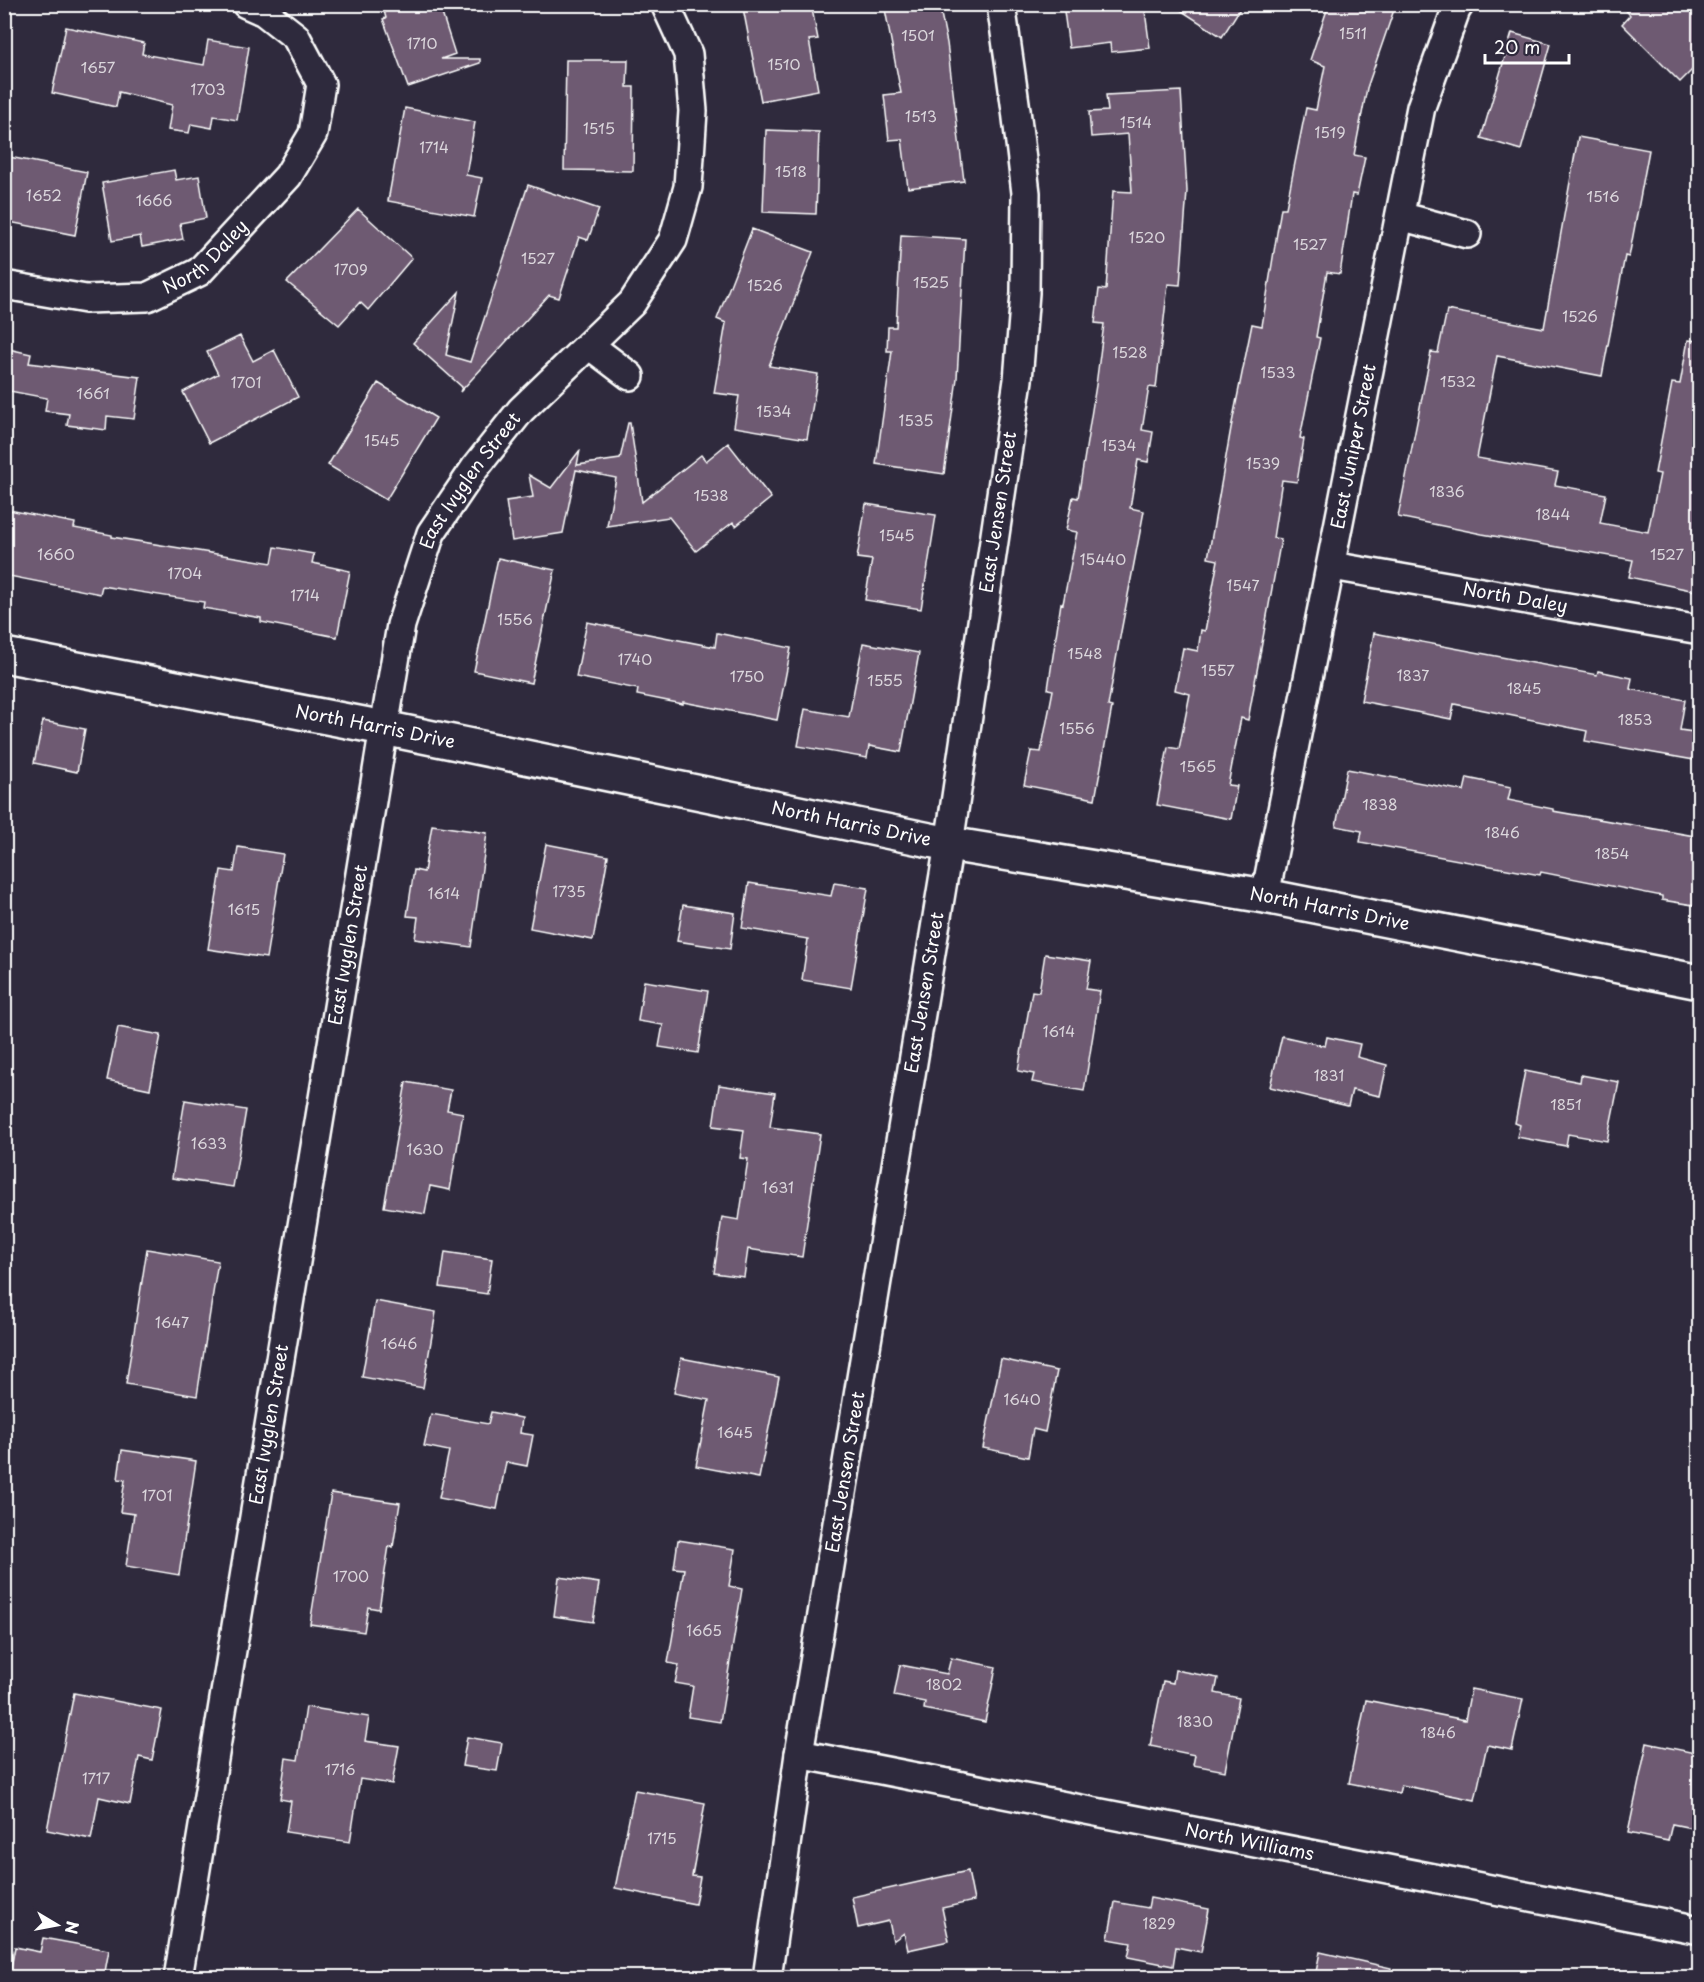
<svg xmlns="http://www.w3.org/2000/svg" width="1704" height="1982" viewBox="0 0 1704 1982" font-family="'Playpen Sans',sans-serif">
<rect width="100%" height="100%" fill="#2f2a3d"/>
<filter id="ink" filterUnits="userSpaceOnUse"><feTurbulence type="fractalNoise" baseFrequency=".0167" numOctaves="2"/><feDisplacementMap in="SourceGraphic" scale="12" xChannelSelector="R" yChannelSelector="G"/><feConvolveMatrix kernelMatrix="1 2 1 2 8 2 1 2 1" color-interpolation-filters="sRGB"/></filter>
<g filter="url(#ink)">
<path fill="#6e5a72" stroke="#fff" stroke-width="1.5" d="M382 4H439L455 54 441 59H480V63L408 87 383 19 386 18Z
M761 4H811L818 39 809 40 818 90 761 101 743 8Z
M884 4H939L947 43 964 181 908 188 902 139 889 140 884 95 901 93Z
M1063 4H1144L1150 48 1111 52 1110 43 1069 48Z
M1171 4H1243L1222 37Z
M1329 4H1396L1367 88 1354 155 1365 157 1357 195 1352 194 1340 274 1327 272 1316 337 1320 338 1300 438 1304 439 1297 482 1282 480 1273 538 1281 539 1248 720 1241 718 1228 785 1237 786 1231 819 1157 805 1168 747 1179 749 1190 694 1175 690 1183 648 1198 651 1201 630 1205 631 1218 560 1208 558 1231 428 1252 324 1262 326 1281 208H1286L1306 108 1316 110 1325 66 1310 60Z
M1620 4H1700V62L1680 82 1622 24 1630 15Z
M66 27 144 43 142 54 204 65 208 40 249 47 237 120 214 116 212 128 191 124 189 133 168 130 172 105 119 92 116 107 52 93Z
M1512 33 1551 44 1521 150 1481 138Z
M566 60H628L627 87H634L633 171 564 170Z
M1181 91 1187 191 1180 285 1168 284 1156 388 1149 387 1142 430 1153 432 1148 462 1138 460 1130 508 1144 511 1120 637 1108 706 1112 707 1095 799 1024 785 1031 751 1041 752 1053 690 1048 689 1061 603 1063 604 1077 532 1066 530 1073 497 1078 498 1096 385 1104 324 1095 323 1099 289 1106 290 1113 191 1132 192 1128 134 1091 137 1089 112 1108 111 1106 95Z
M405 108 475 122 466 175 482 178 474 217 388 201Z
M766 130 819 132 816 214 763 212Z
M1578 137 1649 150 1629 257 1625 256 1602 376 1497 356 1477 458 1558 472 1555 485 1606 494 1600 523 1648 532 1660 474 1655 473 1672 383 1680 384 1688 340 1700 341V592L1629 577 1633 560 1482 534 1398 517 1431 352 1438 353 1447 310 1544 328Z
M4 156 87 172 75 235 4 221Z
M174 170 176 180 199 176 206 218 180 223 183 239 142 247 140 236 112 241 102 183Z
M528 185 599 209 588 240 579 237 559 298 549 295 460 392 462 387 413 343 459 292 446 355 470 362Z
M358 209 412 258 368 310 360 302 339 325 287 282Z
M752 229 813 252 769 366 818 374 807 439 734 427 739 396 714 393 726 323 717 319Z
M901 235 965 239 957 378 944 474 876 464 892 351H887L888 327H896Z
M240 336 253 361 274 350 298 397 209 443 183 392 218 374 207 352Z
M4 348 31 354 29 363 140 377 134 419 107 416 106 430 67 425 69 414 45 411 47 398 4 390Z
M378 383 436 418 386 500 328 465Z
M628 423H630L642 502 701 455 706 461 728 443 771 498 736 526 733 522 696 551 669 517 607 526 616 478 576 470 563 533 512 541 506 501 533 497 529 475 551 488 580 450 577 465 620 459Z
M866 504 936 515 921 609 865 600 872 560 857 558Z
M9 510 75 523 74 528 112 535V537L272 563 275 547 314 554 312 563 350 571 337 637 261 622V618L203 608 204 602 102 586 100 594 4 575V531Z
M498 558 555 570 531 683 474 671Z
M587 622 715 647 717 633 791 648 777 720 683 702V704L637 695 638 689 576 677Z
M1374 633 1597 675 1598 671 1632 678 1630 689 1685 700 1680 730 1700 733V761L1585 741 1587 731 1454 704 1451 719 1361 701Z
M863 643 919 653 901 752 869 746 867 758 798 746 805 709 849 717Z
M43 721 85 729 77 772 34 763Z
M1347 769 1464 791 1467 778 1511 787 1508 800 1553 809V811L1700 837V906L1662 900V896L1541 872 1540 875 1360 842 1362 831 1336 826Z
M432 825 487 833 471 947 415 939 418 917 407 916 414 870 424 872Z
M546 844 608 856 593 940 530 928Z
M238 847 283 854 266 958 208 949 221 870 234 872Z
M749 883 831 896 834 883 868 888 851 988 802 980 808 939 742 928Z
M683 905 735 913 730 949 677 941Z
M1045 954 1091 961 1086 989 1100 991 1084 1091 1032 1082 1034 1074 1018 1071 1032 991 1039 992Z
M644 981 708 991 698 1053 659 1047 663 1025 638 1021Z
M118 1027 161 1035 150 1089 107 1080Z
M1282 1036 1325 1046 1327 1037 1360 1044 1357 1057 1387 1065 1380 1096 1352 1090 1348 1106 1270 1087Z
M1525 1071 1580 1082 1581 1075 1619 1082 1607 1141 1568 1134 1566 1146 1517 1137 1520 1125 1515 1123Z
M406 1082 451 1090 447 1110 463 1113 450 1190 430 1186 425 1214 384 1207Z
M719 1085 775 1093 770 1127 820 1134 802 1257 748 1249 744 1277 714 1273 722 1217 739 1220 748 1159 740 1158 744 1130 713 1126Z
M185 1100 246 1110 233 1187 172 1178Z
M147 1249 218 1261 197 1396 126 1384Z
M445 1252 492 1259 487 1294 440 1287Z
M375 1301 436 1312 423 1388 362 1377Z
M681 1358 779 1377 759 1478 696 1466 709 1400 674 1393Z
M1001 1359 1057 1371 1045 1432 1033 1429 1028 1457 983 1448Z
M491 1412 522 1418 520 1433 533 1435 527 1466 506 1462 497 1509 439 1498 449 1451 424 1446 431 1414 488 1424Z
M122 1450 196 1461 179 1575 126 1566 134 1514 120 1512 125 1480 118 1479Z
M331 1493 400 1503 393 1547 389 1546 379 1609 368 1607 364 1632 310 1624Z
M678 1540 735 1549 729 1586 742 1589 720 1722 688 1717 693 1686 675 1683 679 1665 668 1663 684 1569 674 1568Z
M559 1577 599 1583 593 1622 554 1616Z
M951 1658 996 1667 985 1722 924 1709 925 1702 894 1696 900 1665 947 1674Z
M1175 1670 1218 1678 1215 1693 1239 1698 1225 1771 1193 1765 1195 1755 1150 1746 1163 1681 1173 1683Z
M1471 1689 1523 1699 1512 1750 1487 1745 1475 1800 1401 1785 1399 1793 1349 1783 1366 1700 1465 1720Z
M74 1693 162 1710 152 1760 139 1757 130 1804 99 1797 91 1839 47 1830Z
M306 1707 369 1717 365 1741 399 1746 392 1784 360 1779 350 1842 286 1832 291 1801 280 1799 286 1758 298 1760Z
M467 1737 502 1743 497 1771 462 1766Z
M1647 1743 1700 1754V1793L1692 1828 1672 1824 1668 1841 1628 1833Z
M635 1790 705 1803 692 1876 700 1877 695 1904 615 1888Z
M968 1871 974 1901 942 1908 949 1941 908 1950 904 1933 893 1941 889 1921 858 1928 852 1897Z
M1150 1898 1209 1909 1201 1952 1176 1947 1173 1966 1128 1957 1131 1943 1108 1939 1115 1902 1148 1908Z
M43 1938 109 1950 104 1977H9L15 1947 40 1952Z
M1320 1952 1391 1968 1390 1977H1315Z"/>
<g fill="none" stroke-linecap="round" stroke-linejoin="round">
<defs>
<g id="street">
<path d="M1400 216 1467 234"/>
<path id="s1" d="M4 285 86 299 147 297 199 272 288 176 313 134 321 84 296 37 264 12 246 4"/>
<path d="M589 345 630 376"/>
<path id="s2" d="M1332 566 1700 630"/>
<path id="s3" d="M1265 896 1421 107 1456 10 1460 4"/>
<path id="s4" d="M799 1754 1700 1930"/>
<path id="s5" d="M178 1978 401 625 431 533 475 468 521 410 632 303 673 240 688 187 693 111 688 54 665 4"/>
<path id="s6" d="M767 1978 799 1754 949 844 1018 380 1025 293 1026 193 1016 110 1001 4"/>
</g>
<g id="secondary">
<path id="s7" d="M4 655 384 728 949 844 1265 896 1700 982"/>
</g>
</defs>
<use href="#street" stroke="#fff" stroke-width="32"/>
<use href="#secondary" stroke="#fff" stroke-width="38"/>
<use href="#street" stroke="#2f2a3d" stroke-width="27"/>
<use href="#secondary" stroke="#2f2a3d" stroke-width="33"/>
</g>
</g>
<g text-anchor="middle" stroke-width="4.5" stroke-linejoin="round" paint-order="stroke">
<g font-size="15" fill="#dbd6dc">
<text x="1353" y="39">1511</text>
<text x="918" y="41">1501</text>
<text x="422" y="49">1710</text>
<text x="784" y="70">1510</text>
<text x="98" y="73">1657</text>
<text x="208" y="95">1703</text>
<text x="921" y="122">1513</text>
<text x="1136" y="128">1514</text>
<text x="599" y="134">1515</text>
<text x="1330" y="138">1519</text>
<text x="434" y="153">1714</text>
<text x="791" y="177">1518</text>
<text x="44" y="201">1652</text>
<text x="1603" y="202">1516</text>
<text x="154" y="206">1666</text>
<text x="1147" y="243">1520</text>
<text x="1310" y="250">1527</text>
<text x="538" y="264">1527</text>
<text x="351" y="275">1709</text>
<text x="931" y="288">1525</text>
<text x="765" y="291">1526</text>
<text x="1580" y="322">1526</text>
<text x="1130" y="358">1528</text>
<text x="1278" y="378">1533</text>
<text x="1458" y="387">1532</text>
<text x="246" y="388">1701</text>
<text x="93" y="399">1661</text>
<text x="774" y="417">1534</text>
<text x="916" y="426">1535</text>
<text x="382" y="446">1545</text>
<text x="1119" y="451">1534</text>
<text x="1263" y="469">1539</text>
<text x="1447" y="497">1836</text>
<text x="711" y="501">1538</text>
<text x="1553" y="520">1844</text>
<text x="897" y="541">1545</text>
<text x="56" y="560">1660</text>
<text x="1667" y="560">1527</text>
<text x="1103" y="565">15440</text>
<text x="185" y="579">1704</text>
<text x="1243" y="591">1547</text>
<text x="305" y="601">1714</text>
<text x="515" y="625">1556</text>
<text x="1085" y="659">1548</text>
<text x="635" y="665">1740</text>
<text x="1218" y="676">1557</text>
<text x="1413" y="681">1837</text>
<text x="747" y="682">1750</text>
<text x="885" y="686">1555</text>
<text x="1524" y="694">1845</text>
<text x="1635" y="725">1853</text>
<text x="1077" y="734">1556</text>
<text x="1198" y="772">1565</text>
<text x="1380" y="810">1838</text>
<text x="1502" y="838">1846</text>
<text x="1612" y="859">1854</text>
<text x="569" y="897">1735</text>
<text x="444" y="899">1614</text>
<text x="244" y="915">1615</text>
<text x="1059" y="1037">1614</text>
<text x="1329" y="1081">1831</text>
<text x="1566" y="1110">1851</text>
<text x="209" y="1149">1633</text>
<text x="425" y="1155">1630</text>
<text x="778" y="1193">1631</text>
<text x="172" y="1328">1647</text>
<text x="399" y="1349">1646</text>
<text x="1022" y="1405">1640</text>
<text x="735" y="1438">1645</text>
<text x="157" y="1501">1701</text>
<text x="351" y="1582">1700</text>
<text x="704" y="1636">1665</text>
<text x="944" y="1690">1802</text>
<text x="1195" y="1727">1830</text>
<text x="1438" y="1738">1846</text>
<text x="340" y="1775">1716</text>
<text x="96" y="1784">1717</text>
<text x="662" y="1844">1715</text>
<text x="1159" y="1929">1829</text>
</g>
<g font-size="18" fill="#fff" stroke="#2f2a3d">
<text dy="6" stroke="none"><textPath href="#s1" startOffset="216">North Daley</textPath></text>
<text dy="6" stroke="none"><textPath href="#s3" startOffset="458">East Juniper Street</textPath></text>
<text dy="6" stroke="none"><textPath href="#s5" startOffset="1533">East Ivyglen Street</textPath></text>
<text dy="6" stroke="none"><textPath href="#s6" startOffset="1484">East Jensen Street</textPath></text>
<text dy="6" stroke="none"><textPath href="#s2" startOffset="186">North Daley</textPath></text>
<text dy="6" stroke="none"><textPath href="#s7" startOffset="378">North Harris Drive</textPath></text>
<text dy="6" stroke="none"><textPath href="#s7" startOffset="864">North Harris Drive</textPath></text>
<text dy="6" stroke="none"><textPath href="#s7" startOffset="1350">North Harris Drive</textPath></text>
<text dy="6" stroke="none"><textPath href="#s5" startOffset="1047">East Ivyglen Street</textPath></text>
<text dy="6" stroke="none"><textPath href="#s6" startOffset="998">East Jensen Street</textPath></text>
<text dy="6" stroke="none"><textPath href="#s5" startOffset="561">East Ivyglen Street</textPath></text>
<text dy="6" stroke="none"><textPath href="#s6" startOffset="512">East Jensen Street</textPath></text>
<text dy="6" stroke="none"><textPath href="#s4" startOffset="459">North Williams</textPath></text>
</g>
</g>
<rect width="1704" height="1982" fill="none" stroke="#2f2a3d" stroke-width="24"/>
<rect x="12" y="12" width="1680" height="1958" fill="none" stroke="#fff" stroke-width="2" filter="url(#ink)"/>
<g transform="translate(57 1925) rotate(100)" stroke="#2f2a3d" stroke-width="4.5" paint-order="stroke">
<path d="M0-4.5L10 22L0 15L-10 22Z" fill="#ffffff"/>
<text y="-9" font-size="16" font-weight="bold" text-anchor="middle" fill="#ffffff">N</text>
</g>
<path d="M1485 54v9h84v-9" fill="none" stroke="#ffffff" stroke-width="3"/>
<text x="1494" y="54" font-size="18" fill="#ffffff" stroke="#2f2a3d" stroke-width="4.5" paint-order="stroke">20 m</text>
</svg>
